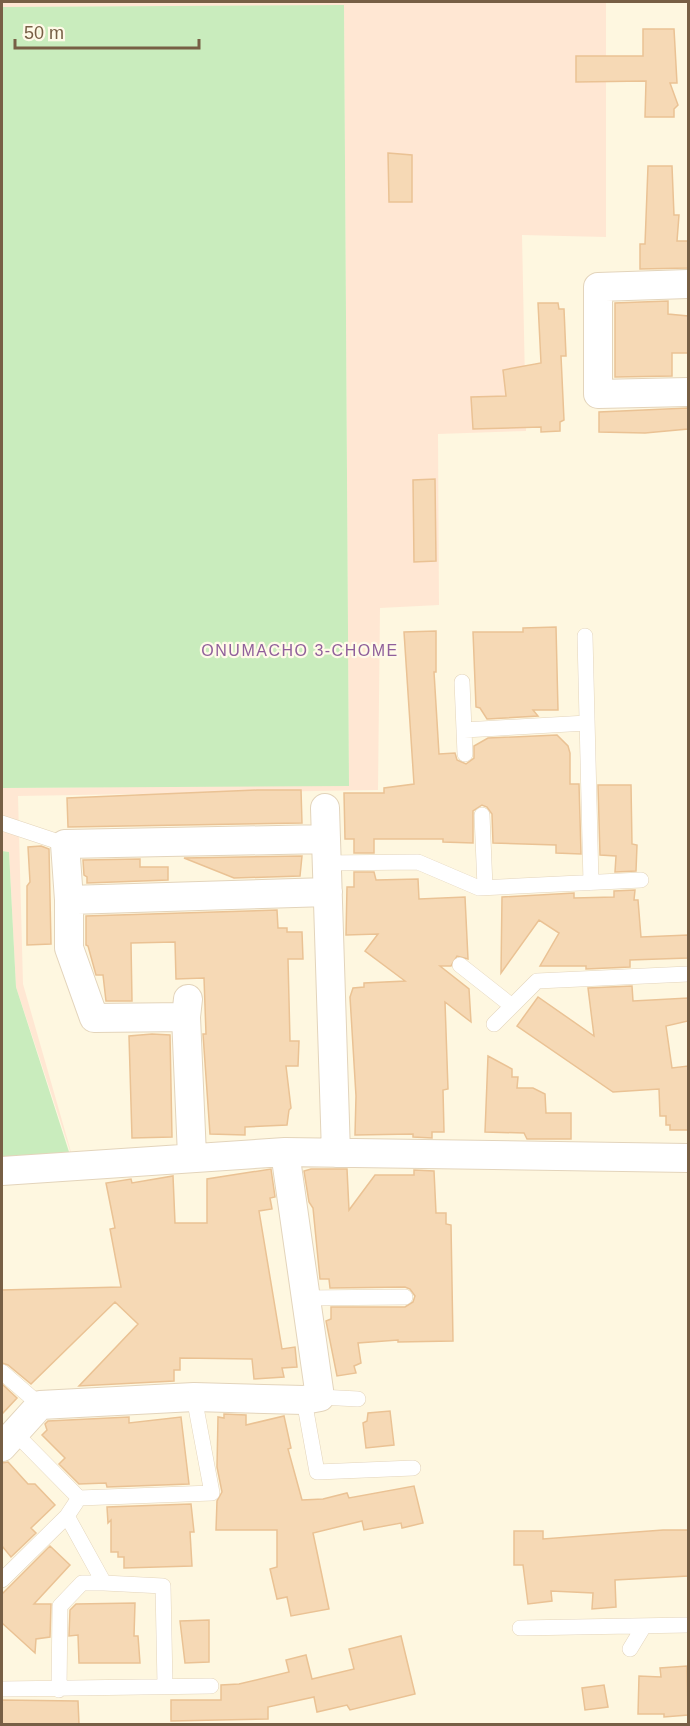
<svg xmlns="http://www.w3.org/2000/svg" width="690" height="1726" viewBox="0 0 690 1726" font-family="Helvetica,sans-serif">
<rect width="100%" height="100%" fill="#fef7e0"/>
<path fill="#ffe7d3" d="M2 2H606V237L522 235 526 431 438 434 439 605 380 608 378 790 18 796 23 984 75 1166 16 987 9 852 2 851V788L349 785 344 6 2 7Z"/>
<path fill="#c9ecbd" d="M344 5 349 786 2 788V7Z
M2 851 9 852 16 987 70 1155 2 1159Z"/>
<path fill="#f6d9b5" stroke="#eac294" stroke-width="1.5" d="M643 29H674L677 83H670L678 105 674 109V117H645L646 81 576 82V56H643Z
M388 153 412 155V202H389Z
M648 166H672L674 215H679L677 241H688V268L640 269V244H645Z
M668 301V314L688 316V353H672V376L615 377V303Z
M538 303H558L559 309H564L566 356H561L564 420 560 422V431L541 432V427L473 429 471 397 506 396 503 370 541 363Z
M688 408V429L645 433 599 432V412Z
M435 479 436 561 414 562 413 480Z
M556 627 558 710H533L538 716 487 719 480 708 476 707 473 632H523V628Z
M436 631V672H434L439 754 455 753 457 760 466 764 474 758V746L488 738 557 735 568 746 570 753V784H579L581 854 556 853V845L493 843 492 814 487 807 482 805 473 811V843L443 842V839H374V853H354V839H345L344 793H384V788L414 784 404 632Z
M598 785H631L632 844 637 845 636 871 615 872 616 856 600 855Z
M257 790H301L302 823 68 827 67 798Z
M41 846 49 849 51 944 27 945V886L30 882 28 847Z
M302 856 300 876 234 878 184 858Z
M140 859V867H168V880L87 883V877L84 875 83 860Z
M354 872H374L376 880 418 879 419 899 465 897 468 959 457 956 451 966H440L469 989 471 1022 445 1002 448 1089 443 1090 444 1132H432V1138L413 1137V1134L355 1135 356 1096 350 997 353 988 364 987V983L405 981 365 951 378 934 346 935 347 887H354Z
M635 890 634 900H638L641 937 688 935V958L630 960V967L586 969V966H540L559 933 539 920 501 973 502 897 574 893V898L614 897V891Z
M277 910 278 928H287V932H302L303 959H288L290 1041H299L298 1066H286L291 1108 289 1110 287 1125 245 1127V1135L210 1134 203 1034H206L204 978 176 979 175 942 131 943 132 1001H106L103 975H96L88 946 86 945V916Z
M632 986 633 1001 688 998V1021L666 1026 672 1068 688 1066V1130H670V1125H666V1116H660L659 1089 613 1092 517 1026 538 997 594 1036 588 988Z
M152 1034 170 1035 172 1137 132 1138 129 1036Z
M488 1056 512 1069V1077H518L517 1088H533L545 1094 546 1113H571V1139H527L524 1133 485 1132Z
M271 1169 275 1197 270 1198 272 1209 259 1211 282 1349 295 1347 297 1367 282 1368 284 1377 254 1379 252 1359 180 1358V1370H174V1381L79 1386 138 1324 115 1302 31 1384 8 1365 2 1363V1290L121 1287 110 1229 115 1228 106 1183 131 1179 132 1183 173 1176 175 1223H207V1179Z
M311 1169H347L349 1210 375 1175H414V1170L434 1171 436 1213H446V1224L451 1225 453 1341 398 1342V1340L358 1343 361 1363 354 1366 356 1373 337 1376 326 1321 331 1319V1307H405L413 1302 415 1296 410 1289 405 1287 330 1288 329 1279H320L313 1208 309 1202 304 1171Z
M2 1384 17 1398 2 1414Z
M390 1411 394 1445 366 1448 363 1423 367 1421 368 1413Z
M224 1414 246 1415V1425L284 1416 291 1448 288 1449 302 1500 323 1499 347 1493 349 1498 414 1486 423 1523 402 1528 401 1523 364 1530 362 1521 313 1533 329 1609 291 1616 287 1597 277 1599 270 1569 277 1567V1530H216L217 1501 222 1492 217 1467 218 1417 224 1418Z
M129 1417V1423L181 1417 189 1484 107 1487 106 1483 79 1484 59 1464 65 1458 42 1435 47 1430 45 1424 48 1421Z
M8 1462 28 1484H35L55 1505 31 1528 36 1533 11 1557 2 1546V1463Z
M191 1504 194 1532H190L192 1566 124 1568V1557H118V1552H111V1520L108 1523 107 1507Z
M663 1530H688V1576L615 1580 616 1607 592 1609 593 1593 551 1591 552 1601 528 1604 523 1565H514V1531H543V1539Z
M50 1546 70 1565 34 1604H51L50 1637 36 1639 35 1653 2 1623V1594Z
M135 1603 134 1636H138L140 1663H79L78 1635 69 1636 70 1610 76 1604Z
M209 1620V1662L185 1663 180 1621Z
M401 1636 415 1694 350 1710 347 1705 317 1712 314 1697 268 1707V1719L171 1721V1700H221V1685L239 1684 289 1672 286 1660 306 1655 312 1679 354 1669 349 1649Z
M687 1666 688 1715 664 1717V1714H638L639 1676 661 1677 660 1668Z
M604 1685 608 1707 585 1710 582 1688Z
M2 1700 78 1701 79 1724 2 1725Z"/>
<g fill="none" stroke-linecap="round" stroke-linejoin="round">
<defs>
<path id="lane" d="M585 636 591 883
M462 682 465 754
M464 730 587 723
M482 815 485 887
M2 823 65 844
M326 863 418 862 479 888 641 880
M460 965 512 1006
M494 1024 537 981 688 974
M305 1298 405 1297
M2 1372 40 1405
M320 1397 358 1399
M304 1400 317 1472 413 1468
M79 1498 212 1493 194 1397
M67 1516 104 1583 163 1586 165 1685
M2 1580 67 1516 79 1498 16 1434
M520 1628 688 1625
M630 1649 644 1626
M3 1689 211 1686
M59 1690 60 1606 82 1583H104"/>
<path id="street" d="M688 284 598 287V394L688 392
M325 808 336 1153
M69 900 328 892
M188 999 186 1017 192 1156
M186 1017 94 1018 69 948V900L65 844 326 839
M2 1171 285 1152 688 1158
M2 1447 40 1405 194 1397 304 1400 320 1397 285 1152"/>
</defs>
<use href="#lane" stroke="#e3d4bb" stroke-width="16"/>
<use href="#street" stroke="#e3d4bb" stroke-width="30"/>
<use href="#lane" stroke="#fff" stroke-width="15"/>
<use href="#street" stroke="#fff" stroke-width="28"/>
</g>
<g text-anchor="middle" stroke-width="4.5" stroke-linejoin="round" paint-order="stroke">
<g font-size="16" letter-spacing="1.5" fill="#90609b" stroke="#fffae8">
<text x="300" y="656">ONUMACHO 3-CHOME</text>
</g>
</g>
<rect width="690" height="1726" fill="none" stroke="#775f45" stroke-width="6"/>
<path d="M15 39v9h184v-9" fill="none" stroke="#775f45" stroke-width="3"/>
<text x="24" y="39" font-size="18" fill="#775f45" stroke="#fffae8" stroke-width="4.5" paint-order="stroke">50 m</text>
</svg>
